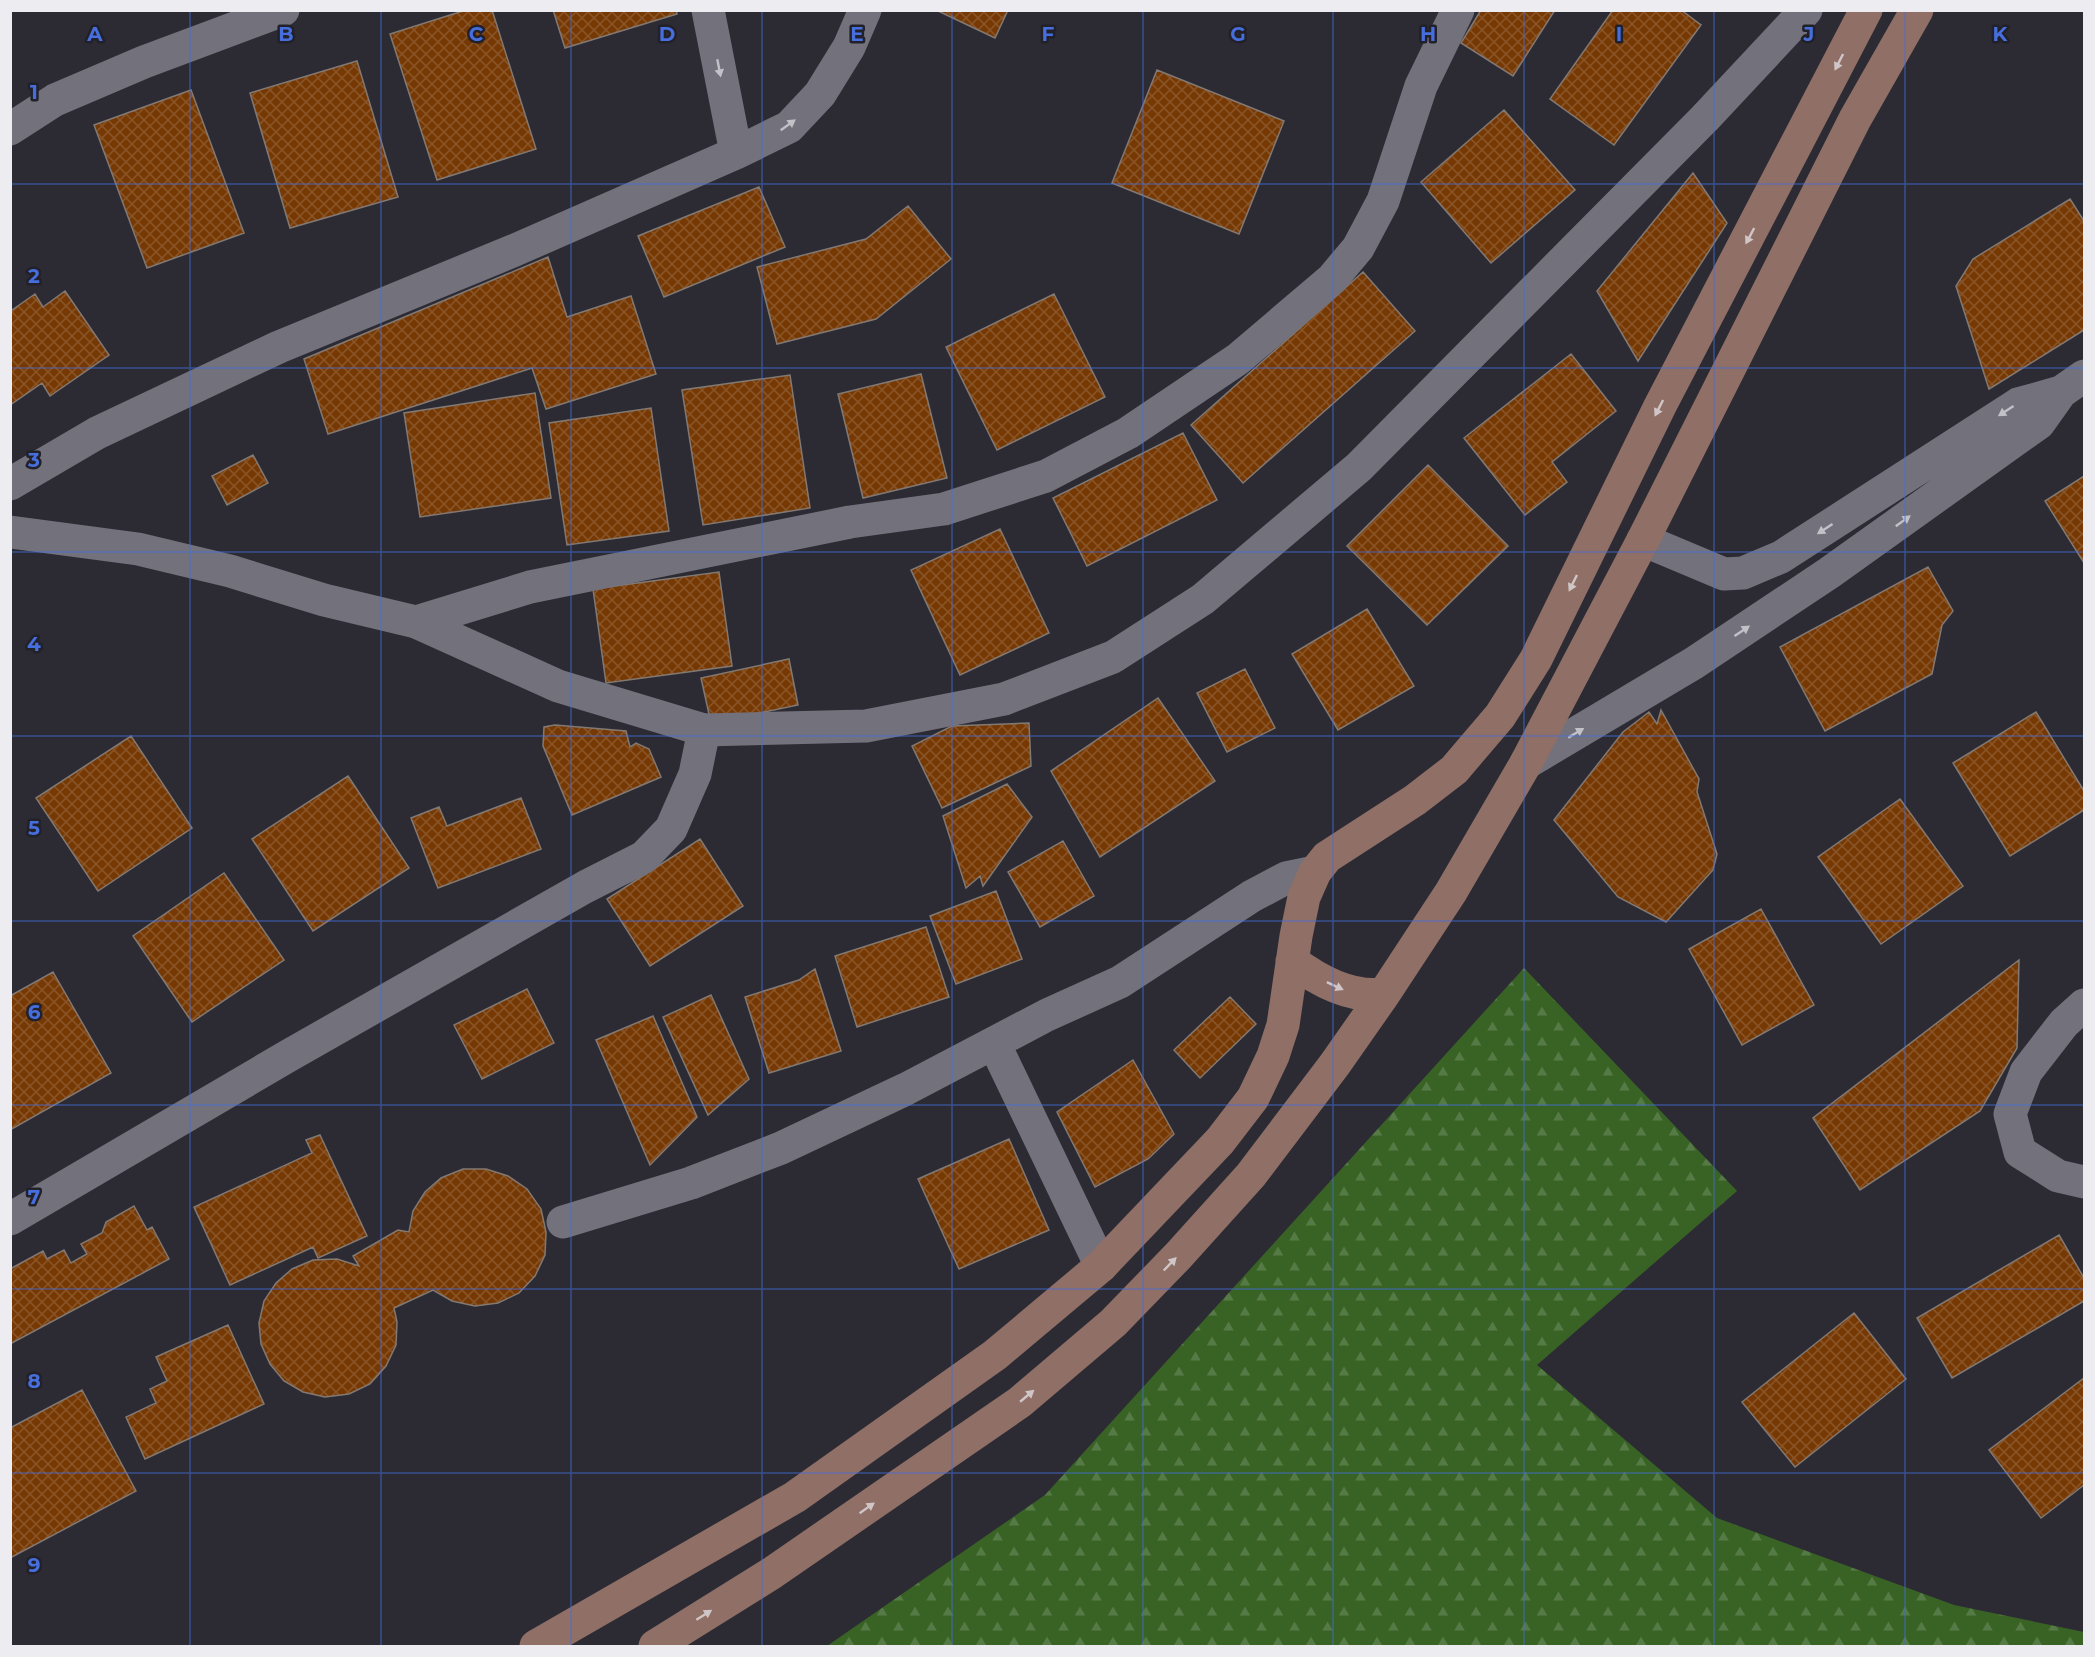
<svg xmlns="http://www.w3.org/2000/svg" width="2095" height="1657" viewBox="0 0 2095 1657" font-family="Montserrat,sans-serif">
<defs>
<pattern id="forest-firs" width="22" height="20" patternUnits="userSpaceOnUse" patternTransform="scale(1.5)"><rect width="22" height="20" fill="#396325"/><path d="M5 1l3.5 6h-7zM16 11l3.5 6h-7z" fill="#567a45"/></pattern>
<pattern id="building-cross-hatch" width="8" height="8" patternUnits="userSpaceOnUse" patternTransform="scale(1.5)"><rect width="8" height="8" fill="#773904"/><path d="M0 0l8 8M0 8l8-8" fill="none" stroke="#8a5629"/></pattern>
</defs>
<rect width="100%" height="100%" fill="#2c2b34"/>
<path fill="url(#forest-firs)" d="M1524 968 1737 1191 1537 1365 1717 1518 1954 1605 2084 1632V1646H827L1045 1495Z"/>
<path fill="url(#building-cross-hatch)" stroke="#837973" stroke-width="1.5" d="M466 10H492L536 149 437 180 390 34Z
M553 10H676L677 14 565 48Z
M936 10H1008L995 38Z
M1481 10H1555L1513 76 1461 43Z
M1613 10H1681L1701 25 1614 145 1550 99Z
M357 61 398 197 290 228 250 93Z
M1157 70 1284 121 1239 234 1112 183Z
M191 90 244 233 147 268 94 125Z
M1504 110 1575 190 1491 263 1421 182Z
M1693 173 1727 223 1638 361 1597 291Z
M759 187 785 247 664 297 638 236Z
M2070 199 2084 221V330L1989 389 1956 286 1973 259Z
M908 206 951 259 876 319 777 344 757 267 866 239Z
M548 257 567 317 631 296 656 374 546 409 532 368 328 434 304 359Z
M1363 272 1415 331 1243 483 1191 425Z
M65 291 109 355 50 396 42 383 10 405V307L12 310 35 294 43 307Z
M1054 294 1105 397 997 450 946 347Z
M1571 354 1616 411 1552 462 1567 482 1525 515 1464 438Z
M921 374 947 478 863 498 838 394Z
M790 375 810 508 703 525 682 390Z
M535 393 551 498 420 517 404 413Z
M651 408 669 531 567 545 549 423Z
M1183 433 1217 500 1087 566 1053 498Z
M253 455 268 483 227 505 212 476Z
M1428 465 1508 546 1427 625 1347 546Z
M2084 476V563L2045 501Z
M1000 529 1049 633 960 675 911 570Z
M1928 567 1953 611 1942 625 1932 674 1825 731 1780 647Z
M719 572 732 666 606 683 593 589Z
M1367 609 1414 686 1338 730 1292 654Z
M789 659 798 705 711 723 701 678Z
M1245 669 1275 728 1227 752 1197 693Z
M1158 698 1215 781 1100 857 1051 771Z
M1661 710 1699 779 1697 792 1717 854 1713 870 1666 922 1618 897 1554 820 1623 732 1649 712 1657 724Z
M2036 712 2084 791V810L2010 856 1953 763Z
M1029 723 1031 766 942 808 912 746 952 726Z
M555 725 626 731 630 747 636 743 649 749 661 777 572 815 543 746 544 727Z
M131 736 192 828 98 891 36 798Z
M348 776 409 868 313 931 252 839Z
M1007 784 1032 817 983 886 980 876 966 888 943 816Z
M521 798 541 849 438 888 411 818 439 807 447 826Z
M1900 799 1963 886 1881 944 1818 857Z
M700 839 743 906 650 966 607 899Z
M1063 841 1094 896 1040 927 1008 872Z
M224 873 284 960 192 1022 133 936Z
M996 891 1022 959 956 984 930 916Z
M1761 909 1814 1005 1742 1045 1689 949Z
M926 927 949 997 857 1027 835 956Z
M2019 960 2017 1048 1980 1111 1860 1190 1813 1118Z
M815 969 841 1051 769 1073 745 997 799 980Z
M53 972 111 1073 10 1130V996Z
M527 989 554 1043 482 1079 454 1025Z
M711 995 749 1079 708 1115 663 1017Z
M1230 997 1256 1024 1200 1078 1174 1050Z
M653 1016 697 1117 650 1165 596 1040Z
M1133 1060 1174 1134 1148 1159 1095 1187 1057 1112Z
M320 1135 367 1236 318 1258 313 1247 230 1285 194 1207 312 1153 306 1140Z
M1009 1139 1049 1230 959 1269 918 1179Z
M463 1169H486L508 1176 527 1189 541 1209 546 1232 545 1255 535 1276 519 1293 498 1303 475 1306 452 1301 433 1290 394 1308 397 1322 396 1345 386 1366 370 1384 349 1394 325 1397 303 1392 284 1381 270 1364 261 1344 259 1323 264 1301 276 1283 292 1269 313 1260 337 1259 359 1266 353 1256 398 1230 409 1232 413 1211 425 1192 441 1178Z
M134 1206 147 1230 152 1227 169 1259 10 1344V1269L43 1251 47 1259 64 1250 71 1263 87 1254 81 1244 102 1233 106 1222Z
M2059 1235 2084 1278V1301L1952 1378 1917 1318Z
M1854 1313 1906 1379 1795 1467 1742 1402Z
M228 1325 264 1404 145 1459 126 1417 156 1403 150 1389 167 1381 156 1357Z
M2084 1378V1485L2041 1518 1989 1450Z
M82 1390 136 1491 10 1558V1428Z"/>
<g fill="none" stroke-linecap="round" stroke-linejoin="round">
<path stroke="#73727c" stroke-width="33" d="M416 622 530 587 850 522 944 509 1046 476 1128 433 1238 359 1332 279 1358 248 1383 201 1421 86 1458 10
M2084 1005 2064 1023 2026 1072 2010 1114 2020 1152 2058 1176 2084 1182
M994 1043 1101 1266
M10 1219 288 1056 585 887 644 857 671 829 695 774 704 730
M563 1222 691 1183 781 1148 906 1089 1047 1015 1120 982 1252 896 1286 878 1315 872"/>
<path stroke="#73727c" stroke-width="33" d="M708 10 736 153
M10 129 55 100 144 62 283 10
M10 484 97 433 279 347 515 250 736 153 789 127 820 94 849 47 865 10
M10 532 138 549 230 571 324 600 416 622 558 686 704 730 866 726 1004 699 1113 657 1203 599 1359 467 1705 118 1806 10
M1643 540 1724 574 1743 573 1781 557 2018 404 2061 392 2084 376
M1526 763 1694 663 1829 573 2039 423 2061 392"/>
<path stroke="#8f6f66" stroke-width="33" d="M1292 961C1319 981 1350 998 1384 994
M536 1646 795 1497 995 1355 1101 1266 1220 1141 1253 1098 1273 1056 1283 1025 1296 936 1304 897 1315 872 1327 857 1415 800 1454 770 1500 716 1536 659 1660 406 1866 10
M655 1646 772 1573 1020 1402 1113 1323 1178 1256 1251 1175 1335 1064 1384 994 1451 892 1526 763 1643 540 1855 119 1917 10"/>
</g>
<defs><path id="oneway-solid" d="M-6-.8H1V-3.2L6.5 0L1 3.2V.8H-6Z" transform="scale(1.5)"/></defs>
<g fill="#d0c6c7">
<use href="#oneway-solid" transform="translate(1839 62) rotate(117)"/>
<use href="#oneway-solid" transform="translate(1750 236) rotate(118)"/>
<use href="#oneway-solid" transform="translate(1659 408) rotate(117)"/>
<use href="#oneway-solid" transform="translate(1573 583) rotate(116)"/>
<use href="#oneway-solid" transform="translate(1335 986) rotate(25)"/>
<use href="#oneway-solid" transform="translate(1170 1264) rotate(-46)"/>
<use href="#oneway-solid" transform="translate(1027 1396) rotate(-40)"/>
<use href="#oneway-solid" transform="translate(867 1508) rotate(-35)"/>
<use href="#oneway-solid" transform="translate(704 1615) rotate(-32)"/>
</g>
<g fill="#c2c1c8">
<use href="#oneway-solid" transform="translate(719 68) rotate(79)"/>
<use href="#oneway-solid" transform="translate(788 125) rotate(-36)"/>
<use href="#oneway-solid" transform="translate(2006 411) rotate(147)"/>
<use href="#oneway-solid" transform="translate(1903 521) rotate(-36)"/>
<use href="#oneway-solid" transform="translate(1825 529) rotate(147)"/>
<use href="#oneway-solid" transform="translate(1742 631) rotate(-34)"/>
<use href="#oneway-solid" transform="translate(1576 733) rotate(-31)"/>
</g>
<path fill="none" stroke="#466edd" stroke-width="1.5" stroke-opacity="0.55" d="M190 10V1646M381 10V1646M571 10V1646M762 10V1646M952 10V1646M1143 10V1646M1333 10V1646M1524 10V1646M1714 10V1646M1905 10V1646M10 184H2084M10 368H2084M10 552H2084M10 736H2084M10 921H2084M10 1105H2084M10 1289H2084M10 1473H2084"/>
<g font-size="20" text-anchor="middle" font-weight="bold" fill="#466edd" stroke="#22212a" stroke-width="5" stroke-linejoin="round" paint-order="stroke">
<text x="95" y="41">A</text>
<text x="286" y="41">B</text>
<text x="476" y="41">C</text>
<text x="667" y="41">D</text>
<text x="857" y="41">E</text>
<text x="1048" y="41">F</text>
<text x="1238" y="41">G</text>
<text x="1428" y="41">H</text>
<text x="1619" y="41">I</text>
<text x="1809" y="41">J</text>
<text x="2000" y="41">K</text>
<text x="34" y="99">1</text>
<text x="34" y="283">2</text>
<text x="34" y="467">3</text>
<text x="34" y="651">4</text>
<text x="34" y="835">5</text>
<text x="34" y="1019">6</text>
<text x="34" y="1204">7</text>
<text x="34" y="1388">8</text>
<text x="34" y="1572">9</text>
</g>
<rect width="2095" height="1657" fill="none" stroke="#ececf1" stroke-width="24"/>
</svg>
